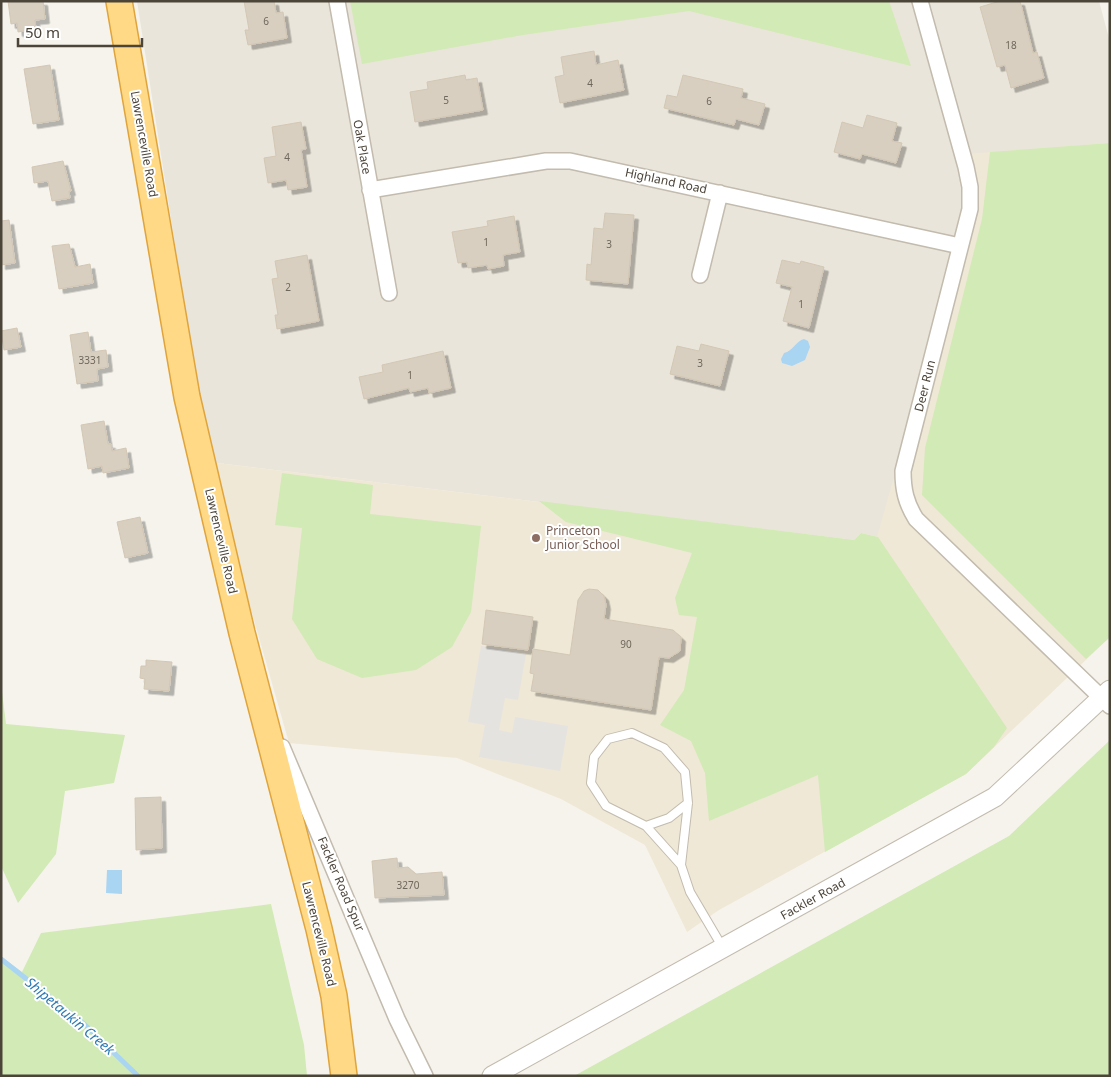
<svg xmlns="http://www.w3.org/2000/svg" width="1111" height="1077" viewBox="0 0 1111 1077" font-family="'Noto Sans',sans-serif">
<defs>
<filter id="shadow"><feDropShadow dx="4.5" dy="4.5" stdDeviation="0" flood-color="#0004"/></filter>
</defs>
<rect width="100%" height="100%" fill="#f6f3ec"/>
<path fill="#eae5da" d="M137 1H1099L1110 42V143L964 155 960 245 878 537 861 533 854 540 209 462Z"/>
<path fill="#efe8d6" d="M1110 143V637L966 774 719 910 687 932 645 845 561 799 457 758 289 743 209 462 854 540 861 533 877 537 960 245 964 154Z"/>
<path fill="#d2eab5" d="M350 1H889L911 66 689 11 523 35 362 64Z
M1110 143V637L1086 659 922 495 925 448 982 219 990 152Z
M282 473 373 485 370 514 481 526 471 612 452 647 416 670 362 678 317 659 292 619 302 528 275 525Z
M539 501 854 540 861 533 878 537 1007 728 994 747 966 774 825 852 818 775 709 821 705 773 691 741 660 725 684 690 697 617 679 615 675 598 692 553 566 522Z
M1 684 6 724 125 735 114 783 65 791 56 854 18 903 1 866Z
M1110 740V1076H574L1009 836Z
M271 904 304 1045 307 1076H1V957L22 972 41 933Z"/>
<path fill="#e5e3e0" d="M481 646 526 654 518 700 505 698 499 730 512 733 515 717 568 726 560 771 479 757 485 725 468 722Z"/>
<path fill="#a9d4f2" d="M804 339 808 341 810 347 805 360 792 366 782 363 781 359 784 353C793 351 796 341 804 339Z
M107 870H122V894L106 893Z"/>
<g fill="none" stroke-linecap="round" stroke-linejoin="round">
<path stroke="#a9d4f2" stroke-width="5" d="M1 959 84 1024 138 1076"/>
</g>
<path fill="#d8cfc1" stroke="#d3c7b4" filter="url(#shadow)" d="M8 1H43L45 19 35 20 36 29 18 32 17 23 11 24Z
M244 1H274L276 13 283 12 287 38 248 45 245 30H249Z
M1000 1H1020L1033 53 1037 52 1044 78 1011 88 1005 65 997 67 980 7Z
M594 51 596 65 618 60 624 90 560 103 555 77 564 75 561 57Z
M50 65 59 120 33 124 24 69Z
M465 75 466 80 477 78 483 110 415 122 410 92 428 89 427 82Z
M683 75 743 89 741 98 765 104 759 125 736 119 734 125 664 108 667 95 677 97Z
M867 115 897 123 892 141 902 143 896 163 862 154 860 159 834 152 842 122 863 128Z
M301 122 306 149 301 150 307 187 288 190 286 180 268 183 264 158 276 156 272 127Z
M63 161 71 191H69L70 198 52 201 48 181 34 183 32 167Z
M605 213 634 215 628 284 586 280 587 264 591 265 594 228 603 229Z
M514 216 520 252 503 255 504 266 488 269 487 265 468 268 467 262 458 263 452 232 488 226 487 221Z
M9 220 15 263 1 265V221Z
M69 244 75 267 90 264 93 283 59 289 52 246Z
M307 255 319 321 277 329 275 315H278L272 279 278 278 275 261Z
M782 260 800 264 801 261 824 267 809 328 783 321 792 287 776 283Z
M17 328 21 347 4 350 1 331Z
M88 332 91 352 106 350 108 367 97 369 98 381 77 384 70 335Z
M701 344 729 351 720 386 670 374 677 346 699 351Z
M443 351 451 388 429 393 428 388 410 392 409 388 364 399 359 377 383 372 382 365Z
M104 421 108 444H111L112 451 126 448 129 468 103 473 102 466 88 469 81 425Z
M140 517 148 553 125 558 117 522Z
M589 589 598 590 604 596 606 605 604 619 673 630 681 637 680 651 669 658 659 657 651 710 531 691 534 674 530 673 533 649 570 655 578 600 584 591Z
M486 610 533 617 528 650 482 644Z
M146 660 172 662 169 691 144 689 145 679 140 678 141 666H146Z
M161 797 162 848 136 850 135 798Z
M397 858 398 868 408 867 416 874 442 872 444 895 375 898 372 861Z"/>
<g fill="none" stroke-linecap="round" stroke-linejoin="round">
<defs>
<path id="service" d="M646 826 669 818 688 803
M681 865 688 803 685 772 664 748 632 733 608 739 594 757 591 783 606 806 646 826 681 865 690 892 723 948"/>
<path id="minor" d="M337 1 389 293
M920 1 966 167 970 187V209L903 471C903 490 906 503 916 519L1110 706
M370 190 546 161H570L960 246
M700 275 720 193
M282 747 397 1019 425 1076"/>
<path id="tertiary" d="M492 1076 995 797 1110 690"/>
<path id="trunk" d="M119 1 187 397 242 633 319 929 334 996 344 1076"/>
</defs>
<use href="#service" stroke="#c2bbae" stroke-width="10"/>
<use href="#minor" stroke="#c2bbae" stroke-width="18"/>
<use href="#tertiary" stroke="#c2bbae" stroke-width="21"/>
<use href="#trunk" stroke="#e0a43c" stroke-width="28"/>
<use href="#service" stroke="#fff" stroke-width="8"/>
<use href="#minor" stroke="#fff" stroke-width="15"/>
<use href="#tertiary" stroke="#fff" stroke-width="19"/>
<use href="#trunk" stroke="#ffd985" stroke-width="25"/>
</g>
<circle fill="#8d6e63" stroke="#fff" stroke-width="2" cx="536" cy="538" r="5"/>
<g text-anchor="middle" stroke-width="4" stroke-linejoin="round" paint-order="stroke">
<g font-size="10" fill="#6e675b">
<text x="266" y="25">6</text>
<text x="1011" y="49">18</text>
<text x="590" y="87">4</text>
<text x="446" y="104">5</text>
<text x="709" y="105">6</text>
<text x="287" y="161">4</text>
<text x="486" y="246">1</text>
<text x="609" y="248">3</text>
<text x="288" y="291">2</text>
<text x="801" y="308">1</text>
<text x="90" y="364">3331</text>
<text x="700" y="367">3</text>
<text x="410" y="379">1</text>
<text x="626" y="648">90</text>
<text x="408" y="889">3270</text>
</g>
<g font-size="12" fill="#4b4439" stroke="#fff">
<text transform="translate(144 144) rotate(80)" y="4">Lawrenceville Road</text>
<text transform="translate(362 147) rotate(80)" y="4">Oak Place</text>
<text transform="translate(666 181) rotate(12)" y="4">Highland Road</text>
<text transform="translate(925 386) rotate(-76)" y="4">Deer Run</text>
<text transform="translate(221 541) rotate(77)" y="4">Lawrenceville Road</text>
<text transform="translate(341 884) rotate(67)" y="4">Fackler Road Spur</text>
<text transform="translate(813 899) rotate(-29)" y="4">Fackler Road</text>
<text transform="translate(319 934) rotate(76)" y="4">Lawrenceville Road</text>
</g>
<g font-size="12" fill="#785e54" stroke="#fff" text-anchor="start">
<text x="546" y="535">Princeton<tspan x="546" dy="14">Junior School</tspan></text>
</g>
<g font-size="14" font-style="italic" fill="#2e7ab2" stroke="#fff">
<text transform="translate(70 1016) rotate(40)" y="5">Shipetaukin Creek</text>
</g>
</g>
<rect width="1111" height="1077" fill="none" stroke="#4b4439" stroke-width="5"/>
<path d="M18 38v8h124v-8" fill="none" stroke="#4b4439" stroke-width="2.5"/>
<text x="25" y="38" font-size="15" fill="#4b4439" stroke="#ffffff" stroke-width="4" paint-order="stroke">50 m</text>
</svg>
